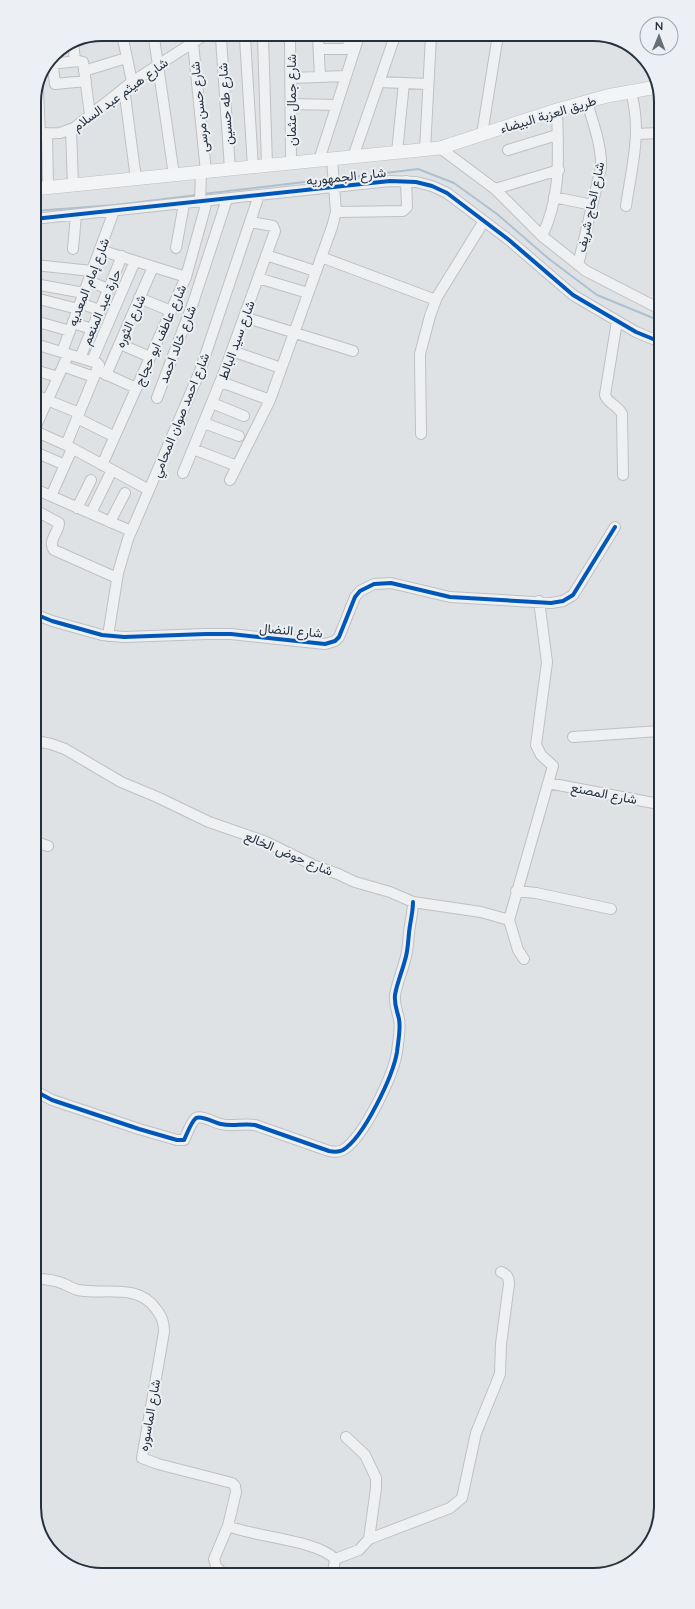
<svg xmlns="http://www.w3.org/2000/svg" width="695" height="1609" viewBox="0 0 695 1609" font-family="Lato,Vazirmatn,sans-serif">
<rect width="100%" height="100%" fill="#dfe2e5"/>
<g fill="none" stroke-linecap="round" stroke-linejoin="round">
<path stroke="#aec0cf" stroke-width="2" d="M336 179 418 169 454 183 497 214 549 259 597 295 658 320
M203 194 330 179
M34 211 115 205 197 195"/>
<defs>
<path id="minor" d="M263 37 267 166
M290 37 291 163
M318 37 320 77
M154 38 174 175
M221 38 230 169
M245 38 253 167
M123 39 132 82
M73 41 75 61
M193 43 206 172
M319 49H355
M348 49 349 37
M52 58 55 84 86 81
M49 64 79 61 83 62 90 115
M84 71 126 58
M291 78 346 76
M379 82 428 84
M124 88 136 179
M38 90 40 134
M291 104 336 105
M71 130 73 185
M47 133 48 188
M34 134 60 133 74 128 132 82 200 38
M482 134 498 35
M637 134 658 133
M440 148 495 189 542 236 586 271 658 308
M425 150 431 36
M508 150 557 135
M397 152 404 83
M353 157 395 36
M319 160 359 36
M495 189 559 170
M554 197 592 205
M200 202 201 172
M626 206C632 165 642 132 631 92
M336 212 403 211 407 207 406 181
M34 219 390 181 416 182 432 186 447 193 509 240 573 295 636 332 658 341
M542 236C562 195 558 154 557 110
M176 248 184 204
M73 249 76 215
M100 250 186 277
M266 255 315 271
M321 257 436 300
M35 265 92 271
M578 265 601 168C602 146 593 123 587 102
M258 278 308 293
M89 281 108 289
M35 284 84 293
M35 298 78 309
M139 298 171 311
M80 303 99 310
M244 317 353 351
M35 321 70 331
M617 321 605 395C608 404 618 405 622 414L623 475
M73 323 92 329
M35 344 97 363 99 365 66 445
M120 344 150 357
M232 351 281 368
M62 352 114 211
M80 358 122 256
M92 361 135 261
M63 366 94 377
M35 370 58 377
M101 372 136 388
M106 375 153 267
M221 382 270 400
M35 395 79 413
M157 398 193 303 227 199
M212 403 244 416
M77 418 111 435
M204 423 239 436
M35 428 68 355
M35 431 66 445 149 490
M421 434 420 354 430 316 437 297 484 221
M193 449 237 466
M35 452 65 465
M102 465 186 277 207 201
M183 473 223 375 275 231 273 226 251 222
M230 480 270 400 332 227 336 212 332 159
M35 489 131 531
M51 496 72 449
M77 508 91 480
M35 510 59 523C59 532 47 541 54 550L117 578
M91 513 112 470
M110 522 125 493
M35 614 52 621 102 635 124 637 206 634H231L325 644 335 641 339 637 355 597 360 591 374 584 391 583 450 597 551 603 563 601 573 595 615 527
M108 636 118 573 128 539 200 371 259 195
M573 737 659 731
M36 741 51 744 65 749 121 782 157 797 209 822 264 841 313 865 338 874 355 882 390 892 413 902 481 912 509 920
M548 783 659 804
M36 842 48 846
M516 891 536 893 611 909
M524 959 518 950 509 920 553 766 541 755 536 745 547 662 539 601
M37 1092 52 1100 139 1129 177 1140H184C187 1134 191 1122 196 1118 202 1115 215 1123 221 1124 232 1127 243 1123 255 1125L329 1151C334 1152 339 1152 343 1150 364 1137 393 1076 397 1052 398 1042 401 1029 399 1019 397 1010 394 1005 395 995 397 983 402 972 405 960 408 951 408 942 409 933 410 922 413 913 413 902
M37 1279C47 1279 55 1280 64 1284 69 1286 73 1289 78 1290 105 1295 138 1283 156 1309 162 1317 164 1322 164 1332L142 1458 158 1464 232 1483 235 1486 236 1492 228 1526 214 1559 216 1566 223 1574
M228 1526C254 1537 317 1540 335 1559L333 1573
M369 1539 450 1508 462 1498 476 1433 500 1374 501 1344 509 1284C509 1277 507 1274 501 1272
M335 1559 359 1550 369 1539 376 1488V1478L365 1455 346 1437"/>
<path id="major" d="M34 189 440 148 557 110 607 96 657 87"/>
</defs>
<use href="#minor" stroke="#bec0c3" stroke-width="12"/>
<use href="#major" stroke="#bcbfc2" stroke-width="14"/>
<use href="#minor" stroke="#eff0f1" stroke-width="10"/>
<use href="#major" stroke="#f3f4f5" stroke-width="13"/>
<defs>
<path id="cycleway" d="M34 219 390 181 416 182 432 186 447 193 509 240 573 295 636 332 658 341
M35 614 52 621 102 635 124 637 206 634H231L325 644 335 641 339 637 355 597 360 591 374 584 391 583 450 597 551 603 563 601 573 595 615 527
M37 1092 52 1100 139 1129 177 1140H184C187 1134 191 1122 196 1118 202 1115 215 1123 221 1124 232 1127 243 1123 255 1125L329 1151C334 1152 339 1152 343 1150 364 1137 393 1076 397 1052 398 1042 401 1029 399 1019 397 1010 394 1005 395 995 397 983 402 972 405 960 408 951 408 942 409 933 410 922 413 913 413 902"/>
</defs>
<use href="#cycleway" stroke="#ecf0f4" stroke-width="6"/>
<use href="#cycleway" stroke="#0057b8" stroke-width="4"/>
</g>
<g text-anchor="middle" stroke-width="4" stroke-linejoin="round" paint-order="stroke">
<g font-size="13" fill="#27303d" stroke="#ecf0f4">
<text transform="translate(120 94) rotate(-36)" y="5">شارع هيثم عبد السلام</text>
<text transform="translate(291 100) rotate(-90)" y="5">شارع جمال عثمان</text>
<text transform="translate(225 104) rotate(-94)" y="5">شارع طه حسين</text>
<text transform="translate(199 107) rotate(-96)" y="5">شارع حسن مرسى</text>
<text transform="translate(548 114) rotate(-17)" y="5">طريق العزبة البيضاء</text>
<text transform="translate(346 176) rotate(-6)" y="5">شارع الجمهوريه</text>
<text transform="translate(590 207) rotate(-78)" y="5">شارع الحاج شريف</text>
<text transform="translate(88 282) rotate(-69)" y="5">شارع إمام المعديه</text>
<text transform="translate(101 307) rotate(-67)" y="5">حارة عبد المنعم</text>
<text transform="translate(130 321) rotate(-66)" y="5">شارع الثوره</text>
<text transform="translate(160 335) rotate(-66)" y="5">شارع عاطف ابو حجاج</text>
<text transform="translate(236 340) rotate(-70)" y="5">شارع سيد البالط</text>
<text transform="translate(177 344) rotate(-69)" y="5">شارع خالد احمد</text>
<text transform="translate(180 415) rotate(-68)" y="5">شارع احمد صوان المحامي</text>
<text transform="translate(291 630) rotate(5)" y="5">شارع النضال</text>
<text transform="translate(604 793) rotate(11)" y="5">شارع المصنع</text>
<text transform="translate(289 853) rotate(23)" y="5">شارع حوض الخالع</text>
<text transform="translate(149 1415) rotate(-80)" y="5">شارع الماسوره</text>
</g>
</g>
<path d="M0 0H695V1609H0ZM102 41H593A61 61 0 0 1 654 102V1507A61 61 0 0 1 593 1568H102A61 61 0 0 1 41 1507V102A61 61 0 0 1 102 41Z" fill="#ecf0f4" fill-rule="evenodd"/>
<path fill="none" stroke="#27303d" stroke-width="2" d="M102 41H593A61 61 0 0 1 654 102V1507A61 61 0 0 1 593 1568H102A61 61 0 0 1 41 1507V102A61 61 0 0 1 102 41Z"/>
<g transform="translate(659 36) rotate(1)"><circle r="19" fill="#ecf0f4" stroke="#9da3ab"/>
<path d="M0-3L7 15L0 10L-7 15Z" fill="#676e78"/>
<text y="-6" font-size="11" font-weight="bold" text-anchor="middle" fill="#27303d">N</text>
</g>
</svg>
